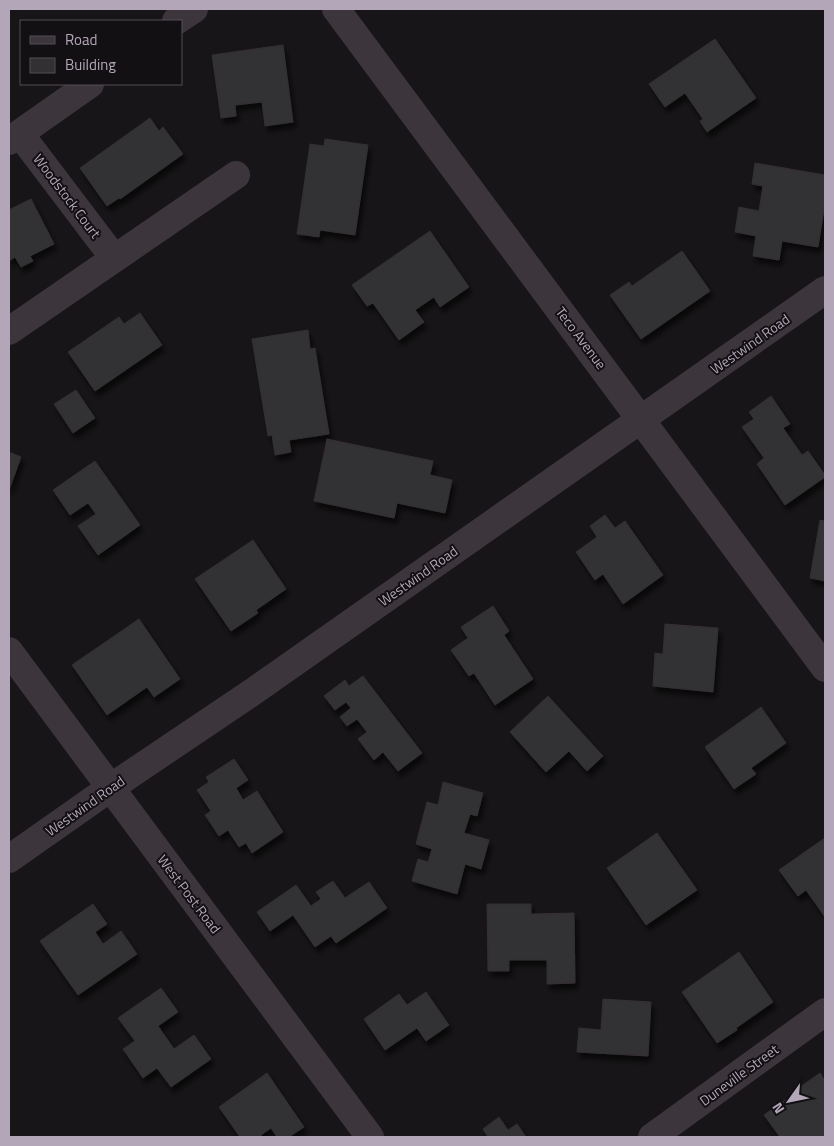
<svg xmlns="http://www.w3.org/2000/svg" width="834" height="1146" viewBox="0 0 834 1146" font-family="'Titillium Web',sans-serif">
<defs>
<filter id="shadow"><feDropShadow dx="3" dy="5.5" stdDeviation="2.5" flood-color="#0009"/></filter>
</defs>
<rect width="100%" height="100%" fill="#171517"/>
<path fill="#333034" stroke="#332f33" filter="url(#shadow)" d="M715 39 756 98 707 132 700 121 703 119 685 93 665 107 649 84Z
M283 45 293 122 265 126 262 102 235 105 236 116 221 118 212 55Z
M150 118 159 131 163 127 183 154 120 199 119 198 107 206 80 168Z
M325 139 368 145 355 235 320 230 319 237 297 234 310 144 324 146Z
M755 163 825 175V203L818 247 782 241 779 260 753 256 756 236 735 232 739 207 759 211 763 186 752 184Z
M31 199 54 244 30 256 33 261 21 267 15 257 9 261V210Z
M430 231 469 287 440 307 434 297 415 310 424 322 399 340 373 303 367 306 352 285Z
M682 251 710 291 641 339 610 295 629 282 632 286Z
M140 313 162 345 95 391 68 352 119 317 124 324Z
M308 330 310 349 315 348 329 434 289 440 291 452 275 455 272 435 268 436 252 339Z
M76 390 95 418 73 433 54 404Z
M771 396 790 424 783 428 802 455 808 451 825 475V477L785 505 757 464 764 458 742 427 754 419 749 412Z
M327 439 433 461 430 475 452 480 445 513 397 503 394 518 314 501Z
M9 452 21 457 9 490Z
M95 461 140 525 98 555 78 526 96 514 88 503 70 515 53 490Z
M605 515 615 528 625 521 663 575 623 604 603 574 595 580 576 552 597 537 590 526Z
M820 520 825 521V581L810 578Z
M253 540 286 589 256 610 258 613 231 631 195 579Z
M493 606 509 631 504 635 533 679 495 705 474 673 469 676 451 650 468 638 461 627Z
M139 619 180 679 154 697 147 687 107 715 72 665Z
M665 624 718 628 713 692 653 686 655 653 663 654Z
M363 676 422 753 398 771 383 752 374 760 358 739 367 732 357 719 347 726 340 717 351 708 346 702 335 710 324 696 345 680 349 686Z
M548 696 603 756 587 771 569 751 546 772 510 732Z
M761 707 786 743 751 768 756 774 734 789 705 747Z
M234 759 248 780 236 788 243 800 257 791 283 832 252 853 246 843 239 847 228 830 219 836 205 815 211 811 197 790 209 782 206 777Z
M443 782 483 793 477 816 470 814 464 833 489 840 481 869 465 864 457 894 412 881 418 859 428 862 432 849 416 844 427 802 438 805Z
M657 833 697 890 646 925 607 868Z
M825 838V917L806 890 798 896 779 870Z
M333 881 345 898 369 882 387 908 336 943 331 936 315 947 293 915 270 931 257 912 296 885 311 906 321 899 316 892Z
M93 904 107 924 95 932 103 944 121 931 137 954 78 995 40 941Z
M487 904H531V914L574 913 575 983 547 984V960H509V971H488Z
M739 952 773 1002 736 1028 737 1030 717 1043 682 992Z
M161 988 178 1012 158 1026 174 1049 194 1035 211 1059 171 1087 157 1068 143 1078 123 1049 135 1041 118 1018Z
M426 992 449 1025 426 1041 417 1028 385 1050 364 1019 399 994 407 1005Z
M603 999 651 1002 648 1056 577 1052 579 1028 601 1030Z
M267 1073 304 1127 289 1137H277L271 1128 261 1135 262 1137H240L219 1107Z
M820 1073 825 1081V1137H780L764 1115 801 1089 800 1087Z
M499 1117 508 1130 517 1124 526 1137H488L483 1129Z"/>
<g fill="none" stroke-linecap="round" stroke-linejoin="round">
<path stroke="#3c363c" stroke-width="28" d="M336 9 825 668
M176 21 194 9
M20 134 114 258
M9 141 90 84
M9 331 236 175
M9 651 370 1137
M9 859 110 788 254 691 825 290
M652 1137 825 1012"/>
</g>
<g text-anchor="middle" stroke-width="4" stroke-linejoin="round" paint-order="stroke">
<g font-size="14" fill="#b3a6b9" stroke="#121012">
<text transform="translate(67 196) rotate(53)" y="5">Woodstock Court</text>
<text transform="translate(581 338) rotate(53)" y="5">Teco Avenue</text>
<text transform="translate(750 344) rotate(-35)" y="5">Westwind Road</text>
<text transform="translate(418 576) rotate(-35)" y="5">Westwind Road</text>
<text transform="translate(85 806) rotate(-35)" y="5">Westwind Road</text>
<text transform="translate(189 894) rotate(53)" y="5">West Post Road</text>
<text transform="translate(739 1075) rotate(-36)" y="5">Duneville Street</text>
</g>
</g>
<rect width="834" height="1146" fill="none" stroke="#b3a6b9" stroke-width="20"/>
<rect x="20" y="20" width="162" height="65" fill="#121012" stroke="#524c55"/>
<rect x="30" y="36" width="25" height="8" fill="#3c363c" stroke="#524c55"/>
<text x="65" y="45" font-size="15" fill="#b3a6b9">Road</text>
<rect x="30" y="58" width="25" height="15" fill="#333034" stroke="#524c55"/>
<text x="65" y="70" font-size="15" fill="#b3a6b9">Building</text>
<g transform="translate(789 1101) rotate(237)" stroke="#121012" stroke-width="4" paint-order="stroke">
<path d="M0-4L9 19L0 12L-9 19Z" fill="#b3a6b9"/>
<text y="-8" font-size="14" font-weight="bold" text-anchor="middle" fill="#b3a6b9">N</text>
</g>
</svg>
